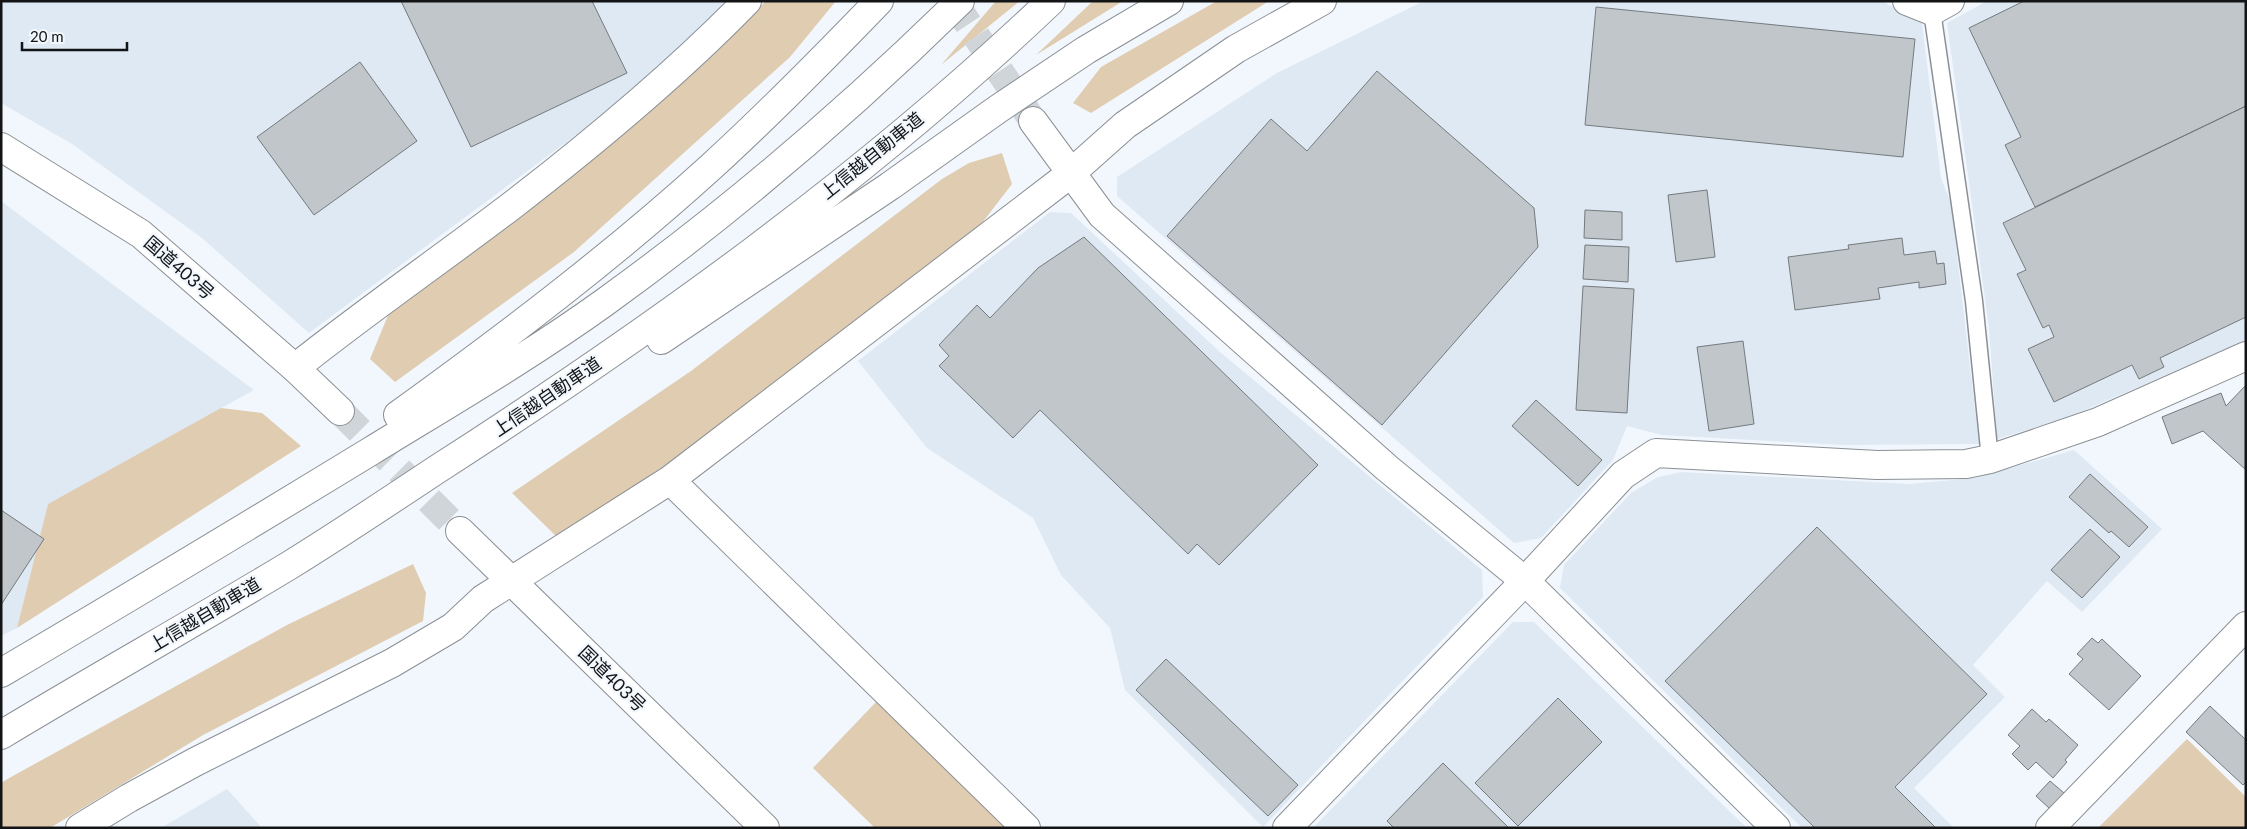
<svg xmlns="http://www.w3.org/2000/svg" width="2247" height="829" viewBox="0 0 2247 829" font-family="Lato,'Noto Sans JP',sans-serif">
<rect width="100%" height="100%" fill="#f2f7fd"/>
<path fill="#dee9f3" d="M1 1H727L638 89 309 333 202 238 72 144 1 103Z
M1424 1H1882L1922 23 1941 178 1951 203 1979 444 1842 445 1662 435 1627 426 1613 460 1541 538 1514 543 1117 196V177L1277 73Z
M1987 1H2246V340L2069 417 1997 439 1989 328 1947 23Z
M1 201 254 390 48 504 17 628 1 636Z
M1050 212 1071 213 1220 352 1482 570 1483 597 1263 827 1125 690 1110 628 1061 575 1033 518 927 448 858 361Z
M2074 450 2162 529 2082 612 2047 581 1973 665 2005 697 1914 788 1954 828H1802L1560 588 1564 565 1631 493 1658 477 1682 472 1909 484 1975 478Z
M1513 622H1534L1747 828H1313Z
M227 789 262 828H161Z"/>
<path fill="#dfccb1" d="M766 1H836L790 57 574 252 395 382 370 359 389 313 652 108Z
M996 1H1020L941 65Z
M1093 1H1123L1036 55Z
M1217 1H1269L1091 113 1073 103 1101 67Z
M1002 153 1012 184 982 223 731 420 558 538 512 493 691 371 942 179 969 163Z
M221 408 262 413 301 446 17 628 48 504Z
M413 564 426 593 423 621 203 735 50 828H1V783L11 777 287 625Z
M876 702 1006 828H875L813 768Z
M2187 739 2246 797V828H2098Z"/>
<path fill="#c1c6cb" stroke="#757a7e" d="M401 1H592L627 73 471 147Z
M2024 1H2246V106L2035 207 2005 145 2021 137 1969 28Z
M1596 7 1915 39 1903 157 1585 125Z
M360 62 417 141 314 215 257 137Z
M1377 71 1534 208 1538 247 1382 425 1167 236 1271 119 1307 151Z
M2246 106V317L2160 358 2164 367 2139 379 2132 365 2054 402 2028 349 2054 337 2049 325 2043 328 2017 274 2026 270 2003 223Z
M1707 190 1715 257 1676 262 1668 195Z
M1585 210 1622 212V240L1584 238Z
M1084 237 1318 465 1219 565 1197 544 1188 554 1040 410 1013 438 939 366 949 356 939 345 977 305 990 318 1038 268Z
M1902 238 1904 255 1935 251 1937 264 1944 263 1946 284 1919 288V282L1878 288 1880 299 1795 310 1788 257 1849 249 1848 245Z
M1585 245 1629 247 1628 282 1583 279Z
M1583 286 1634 289 1627 413 1576 410Z
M1743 341 1754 424 1709 431 1697 347Z
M2246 385V470L2203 431 2172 444 2162 417 2221 393 2226 406Z
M1536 400 1602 460 1578 486 1512 426Z
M2090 474 2148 527 2129 547 2111 531 2109 533 2069 497Z
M1 510 44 539 1 605Z
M1817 527 1987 694 1895 787 1936 828H1815L1665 681Z
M2090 529 2120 557 2082 598 2051 570Z
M2092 638 2098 643 2102 639 2141 676 2109 710 2069 674 2083 659 2077 654Z
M1166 659 1298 785 1268 816 1136 690Z
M1558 698 1602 742 1518 826 1475 783Z
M2210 706 2246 740V782L2243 785 2186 732Z
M2032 709 2046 722 2049 719 2078 745 2065 760 2067 762 2053 778 2036 762 2028 770 2012 754 2020 746 2008 735Z
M1443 763 1509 828H1394L1387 821Z
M2050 781 2064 793 2050 809 2036 796Z"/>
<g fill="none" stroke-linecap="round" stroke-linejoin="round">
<path stroke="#d0d5da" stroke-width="28" stroke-dasharray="28 14" stroke-linecap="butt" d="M953 1 1033 121"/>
<path stroke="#d0d5da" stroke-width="28" stroke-dasharray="28 14" stroke-linecap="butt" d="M340 411 460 531"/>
<defs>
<path id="service" d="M1932 11 1974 301 1990 459"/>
<path id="minor" d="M1907 1 1932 11 1950 1
M295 368C365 312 439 261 510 207 593 143 674 76 747 1
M670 480 1026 828
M1525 581 1776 828
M80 828 129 798 195 762 392 663 453 627 483 599 670 480 1070 174 1125 125 1236 49 1322 1
M1287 828 1525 581 1623 475 1656 453 1877 465 1966 464 1990 459 2098 422 2246 356
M2050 828 2246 626"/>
<path id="tertiary" d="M1033 121 1102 215 1387 468 1525 581"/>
<path id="trunk" d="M1 147 141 234 295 368 340 411
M460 531 765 828"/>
<path id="motorway" d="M661 340 890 186 998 109 1086 50 1169 1
M398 415C506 337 613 256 712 166 770 113 825 57 879 1
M1 673C125 600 248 526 371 451 449 403 530 356 605 302 731 211 849 110 960 1
M1 735C97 677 194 623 290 565 340 534 388 502 436 470 652 331 864 179 1051 1"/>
</defs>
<use href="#service" stroke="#8b9095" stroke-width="19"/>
<use href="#minor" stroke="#8b9095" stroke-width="30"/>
<use href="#tertiary" stroke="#8b9095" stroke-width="30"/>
<use href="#trunk" stroke="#8b9095" stroke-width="30"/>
<use href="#motorway" stroke="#8b9095" stroke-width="30"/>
<use href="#service" stroke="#fff" stroke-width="16"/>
<use href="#minor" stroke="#fff" stroke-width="28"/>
<use href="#tertiary" stroke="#fff" stroke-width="28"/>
<use href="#trunk" stroke="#fff" stroke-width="28"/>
<use href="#motorway" stroke="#fff" stroke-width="28"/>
</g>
<g text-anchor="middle" stroke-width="4.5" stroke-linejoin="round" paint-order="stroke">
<g font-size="18" fill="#121415" stroke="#f2f7fd">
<text transform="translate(872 156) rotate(-39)" y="6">上信越自動車道</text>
<text transform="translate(179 268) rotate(41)" y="6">国道403号</text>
<text transform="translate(547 397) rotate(-34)" y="6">上信越自動車道</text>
<text transform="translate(205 615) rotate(-31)" y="6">上信越自動車道</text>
<text transform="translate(612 679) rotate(44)" y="6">国道403号</text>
</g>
</g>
<rect width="2247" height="829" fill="none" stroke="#121415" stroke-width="5"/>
<path d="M22 42v8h105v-8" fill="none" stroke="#121415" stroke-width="2.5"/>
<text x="30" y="42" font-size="15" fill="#121415" stroke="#f2f7fd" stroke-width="4" paint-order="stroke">20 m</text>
</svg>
